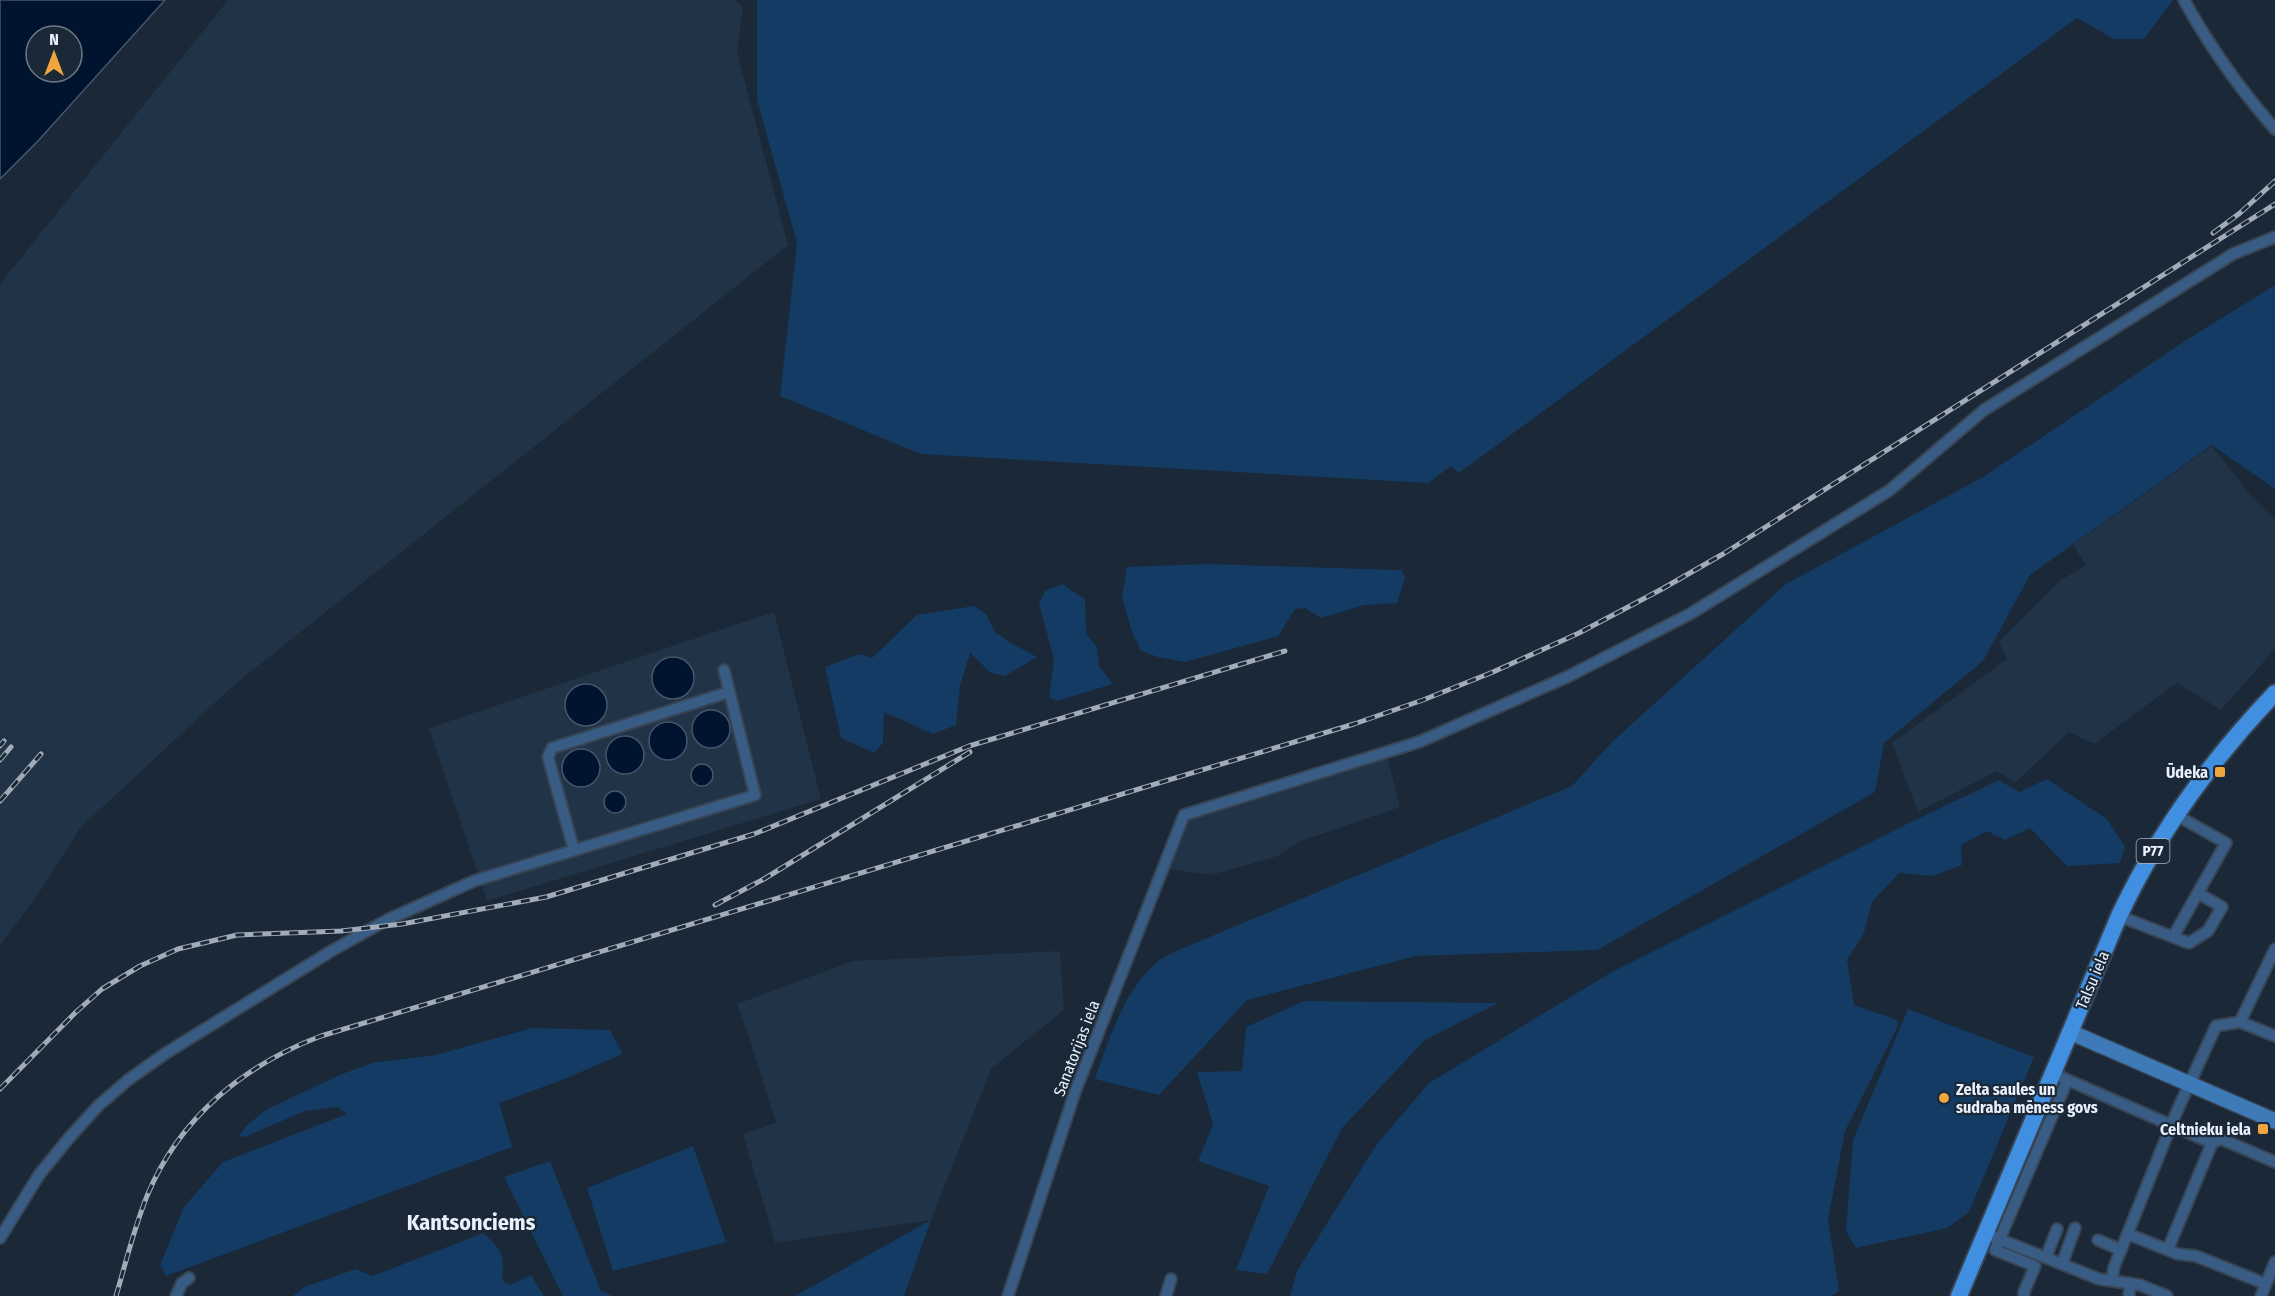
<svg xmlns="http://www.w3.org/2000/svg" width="2275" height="1296" viewBox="0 0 2275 1296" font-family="'Fira Sans Condensed',sans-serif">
<rect width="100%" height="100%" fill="#1a2837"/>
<path fill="#213347" d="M228 0H735L743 8 737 52 788 245 234 685 80 828 39 893 0 945V284Z
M2212 446 2252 497 2275 520V649L2221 710 2177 683 2094 744 2069 732 2015 783 1997 771 1918 812 1892 743 2007 659 1999 642 2061 580 2086 565 2073 545Z
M774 612 821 799 487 901 429 728Z
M1387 756 1400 807 1298 842 1278 856 1211 875 1169 869 1189 817Z
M1060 951 1064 1010 991 1069 931 1220 775 1243 743 1134 776 1123 748 1034 737 1004 853 961Z"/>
<path fill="#143b63" d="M757 0H2173L2144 39H2114L2077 18 1459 473 1451 466 1428 483 921 454 780 396 797 243 757 100Z
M2275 285V489L2212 445 2030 575 1983 661 1884 743 1875 792 1597 950 1416 956 1247 1000 1159 1095 1095 1079C1108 1041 1124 991 1156 963 1161 958 1169 955 1176 951L1572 786 1612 742 1786 584 1983 477 2188 339Z
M1207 564 1401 570 1405 578 1397 603 1364 605 1321 618 1305 608 1295 609 1278 636 1185 662 1158 657 1141 651 1132 632 1122 597 1127 567Z
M1062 584 1085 599 1086 633 1097 647 1099 666 1113 684 1057 701 1049 698 1054 659 1039 604 1045 591Z
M974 606 986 614 995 632 1011 643 1037 657 1005 676 991 673 970 653 960 686 956 725 933 734 884 712 883 743 874 753 841 738 825 667 859 654 872 658 917 615Z
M2047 779 2107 819 2125 847 2120 863 2067 866 2030 828 2005 840 1987 831 1961 845 1962 865 1933 876 1899 873 1872 902 1864 933 1847 960 1854 1005 1897 1020 1899 1024 1845 1131 1828 1220 1839 1291 1831 1296H1290L1297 1271 1377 1144 1429 1083 1610 973 1907 824 1999 780 2019 792Z
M1304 1001 1498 1003 1425 1040 1342 1128 1267 1274 1236 1270 1269 1186 1198 1161 1213 1124 1197 1072 1242 1071 1246 1027Z
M1908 1009 2034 1057 1969 1212 1947 1228 1856 1248 1846 1231 1853 1140Z
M532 1028 610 1030 623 1054 562 1080 499 1103 512 1147 166 1276 160 1265 184 1207 223 1162 347 1114 337 1107 305 1111 245 1137 239 1136 246 1126 267 1109 342 1074 372 1063 436 1055Z
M693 1146 726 1242 613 1271 587 1188Z
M550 1161 601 1291 613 1296H563L504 1177Z
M931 1220 904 1296H795Z
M483 1233C502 1250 505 1254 502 1280L510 1285 531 1275 544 1296H293L304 1287 356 1269 373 1276Z"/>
<path fill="#00132f" stroke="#46566c" stroke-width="1.5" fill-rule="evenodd" d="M0 0H165L38 141 0 179ZM36 36H72V72H36Z
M652 678a21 21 0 1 1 42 0a21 21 0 1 1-42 0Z
M565 705a21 21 0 1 1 42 0a21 21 0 1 1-42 0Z
M692 729a19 19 0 1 1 38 0a19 19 0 1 1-38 0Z
M649 741a19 19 0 1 1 38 0a19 19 0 1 1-38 0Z
M606 755a19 19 0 1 1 38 0a19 19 0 1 1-38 0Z
M562 768a19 19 0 1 1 38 0a19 19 0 1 1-38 0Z
M691 775a11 11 0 1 1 22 0a11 11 0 1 1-22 0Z
M604 802a11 11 0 1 1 22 0a11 11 0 1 1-22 0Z"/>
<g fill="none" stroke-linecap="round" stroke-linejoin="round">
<defs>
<path id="street" d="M2184 0C2211 49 2238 87 2275 129
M574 850 548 757 552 748 729 692
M2119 916 2173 937 2226 843 2176 815
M2173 937 2189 943 2208 931 2222 907 2198 893
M2240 1022 2275 949
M2061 1077 2212 1143 2221 1139 2275 1162
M2128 1234 2178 1254 2196 1256 2266 1284
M1994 1237 2099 1279 2140 1285 2167 1296
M0 1238 39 1175 69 1138 98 1106 128 1080 166 1053 333 950 387 920 474 881 755 795 724 670
M2098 1240 2121 1250
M2168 1249 2212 1143
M2046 1257 2057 1229
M2062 1264 2075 1228
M2112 1280 2114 1267 2177 1111 2216 1026 2240 1022 2275 1036
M176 1296 182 1283 189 1278
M1008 1296 1075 1092 1184 815 1419 742 1567 677 1690 614 1890 490 1984 410 2233 254 2275 237
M1166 1296 1171 1279
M2024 1296V1292L2035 1266 1995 1250 2067 1081
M2129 1296 2130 1283
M2261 1296 2275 1262"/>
<path id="secondary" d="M2070 1032 2275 1121"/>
<path id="primary" d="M1959 1296 2119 916C2158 833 2212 759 2275 693"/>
</defs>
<use href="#street" stroke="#374453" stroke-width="14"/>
<use href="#secondary" stroke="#374453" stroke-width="18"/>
<use href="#primary" stroke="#374453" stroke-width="20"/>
<use href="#street" stroke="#385c84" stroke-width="10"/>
<use href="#secondary" stroke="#3e79b8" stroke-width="15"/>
<use href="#primary" stroke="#418fe1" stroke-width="16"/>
<defs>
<path id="rail" d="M2213 233 2240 213 2275 181
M0 746 4 741
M0 760 11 747
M0 801 41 754
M715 905 764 879 970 752
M0 1089 76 1012 102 989 140 966 178 949 237 935 341 931 402 924 546 897 754 834 969 746 1285 651
M116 1296C126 1262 134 1228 147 1196 179 1118 244 1065 321 1036L1354 724 1423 700 1493 672 1579 633 1662 589 1723 554 2275 204"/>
</defs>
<use href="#rail" stroke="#a1acb8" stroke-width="5"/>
<use href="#rail" stroke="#1a2837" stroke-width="3" stroke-dasharray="9" stroke-linecap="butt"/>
</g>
<g fill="#f0a63e" stroke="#1a2837" stroke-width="2">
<rect x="2214" y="766" width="12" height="12" rx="3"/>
<circle cx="1944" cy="1098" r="6"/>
<rect x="2257" y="1123" width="12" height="12" rx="3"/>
</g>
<g text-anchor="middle" stroke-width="4.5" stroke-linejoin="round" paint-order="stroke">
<rect fill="#1a2837" stroke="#abb5c1" stroke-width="1.5" x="2136.5" y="839" width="33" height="24" rx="4.5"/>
<g font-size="15" font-weight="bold" fill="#e9f2fc">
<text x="2153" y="856">P77</text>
</g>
<g font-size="16" font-weight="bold" fill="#e9f2fc" stroke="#1a2837" text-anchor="end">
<text x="2208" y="778">Ūdeka</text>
<text x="1956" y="1095" text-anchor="start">Zelta saules un<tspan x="1956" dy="18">sudraba mēness govs</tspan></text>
<text x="2251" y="1135">Celtnieku iela</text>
</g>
<g font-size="16" fill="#e9f2fc" stroke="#1a2837">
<text transform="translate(2092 980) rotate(-67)" y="6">Talsu iela</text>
<text transform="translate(1076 1048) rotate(-69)" y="6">Sanatorijas iela</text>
</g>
<g font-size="22" font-weight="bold" fill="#e9f2fc" stroke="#1a2837">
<text x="471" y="1230">Kantsonciems</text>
</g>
</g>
<g transform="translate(54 54)"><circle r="28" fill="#1a2837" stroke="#6d7986" stroke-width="1.5"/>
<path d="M0-4.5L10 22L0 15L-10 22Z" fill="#f0a63e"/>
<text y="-9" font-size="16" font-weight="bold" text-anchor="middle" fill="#e9f2fc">N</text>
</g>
</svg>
